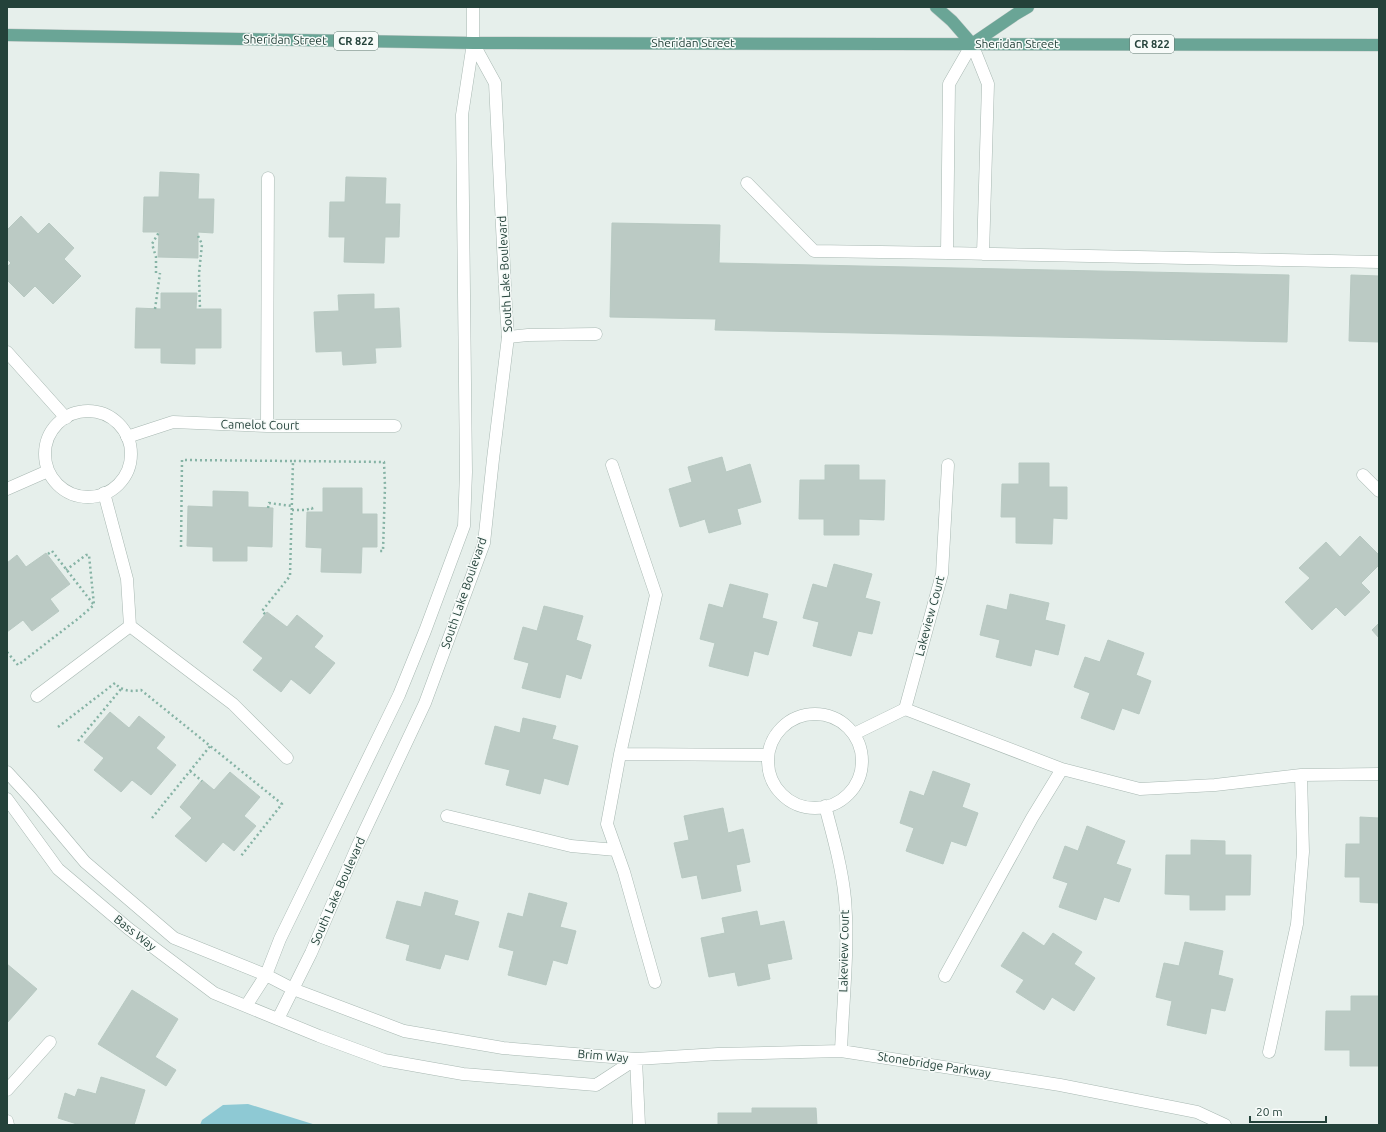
<svg xmlns="http://www.w3.org/2000/svg" width="1386" height="1132" viewBox="0 0 1386 1132" font-family="Ubuntu,sans-serif">
<rect width="100%" height="100%" fill="#e6efeb"/>
<path fill="#8ec9d4" d="M248 1104 316 1125H200L202 1120 223 1105Z"/>
<path fill="#bbcac4" stroke="#b8c9c2" d="M160 172 199 174 198 199H214L213 233 198 232V258L158 257 159 232H143L144 197H159Z
M346 177 386 178 385 204H400L399 237H385L384 263 344 262 345 237H329L330 202H345Z
M21 216 38 234 49 223 74 248 64 259 81 276 53 304 35 286 24 297 7 280V267L11 263 7 259V230Z
M612 223 720 225 719 263 1289 275 1287 342 715 330 716 319 610 317Z
M1351 275 1379 276V342L1349 341Z
M161 293H197L196 309H221V348H195V364L161 363V348H135L136 308 161 309Z
M374 294V309L399 308 401 347 375 348 376 363 343 365 342 351 316 352 314 312 339 311 338 295Z
M722 457 726 472 750 464 761 502 737 509 741 524 709 533 705 519 680 527 669 489 692 482 688 467Z
M1019 463H1049V487H1067V519L1053 518 1052 544 1016 543V517H1001L1002 484H1019Z
M825 465H859V480H885L884 520 859 519V535H824V519H799L800 480H825Z
M323 488H362V514H377V547H362L361 573 321 572 322 548 306 547 307 512H323Z
M213 491 248 492V507L273 508 272 547 247 546V561H213V547L187 546 188 506 213 507Z
M1360 536 1379 555V565L1361 583 1370 592 1345 616 1336 607 1312 630 1285 602 1310 578 1299 568 1326 542 1340 557Z
M46 553 70 584 50 599 59 611 32 631 23 620 7 632V563L17 555 26 567Z
M834 564 872 574 865 598 880 602 872 634 858 631 851 656 813 646 819 622 803 618 813 584 827 588Z
M730 584 768 594 762 618 777 622 768 655 754 651 748 676 709 666 715 643 700 639 709 604 723 608Z
M1010 594 1049 603 1045 620 1065 625 1058 655 1035 649 1031 666 996 657 1000 640 980 635 987 605 1007 610Z
M544 606 583 616 576 640 591 645 581 679 566 674 560 698 522 688 529 663 514 659 523 627 537 631Z
M267 612 287 627 297 615 323 636 314 647 335 663 310 694 291 679 281 692 253 670 263 658 243 642Z
M1379 623V638L1372 630Z
M1108 640 1144 653 1136 675 1151 681 1139 714 1122 708 1114 730 1081 718 1090 693 1074 687 1085 657 1100 662Z
M110 712 129 728 139 716 165 737 156 748 176 765 151 795 132 780 121 792 94 770 104 758 84 742Z
M523 718 556 726 552 739 578 746 568 785 544 778 540 794 506 785 510 770 485 764 495 726 520 733Z
M933 771 970 784 962 807 978 813 966 846 951 841 943 864 906 851 914 828 900 823 910 791 924 796Z
M230 772 260 797 244 816 256 826 234 851 223 842 206 862 175 836 192 818 180 807 202 780 214 790Z
M723 808 728 833 743 829 750 862 736 865 741 891 702 899 697 875 682 878 674 843 689 840 684 816Z
M1360 817 1379 818V903L1360 902V877H1345L1346 844H1360Z
M1087 826 1125 841 1116 864 1131 869 1119 902 1104 897 1096 920 1059 907 1068 883 1053 878 1065 846 1078 851Z
M1191 840 1225 841V855H1251L1250 895H1225V910H1190V895L1165 894 1166 855H1191Z
M425 892 458 901 454 915 479 922 468 960 445 954 440 969 406 960 410 945 386 938 397 901 421 907Z
M529 893 567 903 560 927 576 931 567 964 553 960 546 985 508 975 514 951 499 947 508 913 523 917Z
M757 911 760 926 784 921 792 959 767 964 770 979 738 986 735 972 709 977 701 938 725 933 722 918Z
M1023 932 1044 946 1053 933 1082 952 1074 964 1095 978 1074 1011 1052 997 1044 1010 1016 992 1024 980 1001 966Z
M1185 942 1223 951 1218 975 1233 979 1225 1011 1211 1008 1206 1034 1167 1025 1172 1001 1156 997 1164 963 1179 966Z
M7 964 37 989 7 1023Z
M132 990 178 1019 155 1057 176 1070 166 1086 98 1044Z
M1351 996H1379V1066H1350V1050H1325L1326 1011H1351Z
M101 1077 145 1090 134 1125H80L58 1118 65 1093 75 1097 78 1089 96 1094Z
M752 1108H816L817 1125H718V1113H752Z"/>
<g fill="none" stroke-linecap="round" stroke-linejoin="round">
<defs>
<path id="service" d="M972 44 988 84 983 254
M747 183 814 251 947 253 1379 262
M947 253 949 84 972 44
M508 337 528 335 596 334
M7 352 66 418
M267 426 268 178
M127 437 173 422 267 426H395
M612 465 656 595 620 754 607 824 624 872 655 982
M1363 475 1379 491
M104 493 127 579 130 626 233 704 287 758
M37 696 130 626
M905 709 1062 769 1140 789 1215 785 1301 775 1379 774
M854 734 905 709 942 574 948 465
M620 754 768 755
M447 816 571 846 616 850
M945 976 1032 818 1062 769
M1269 1052 1297 924 1303 852 1301 775"/>
<path id="minor" d="M45 454a43 43 0 1 1 86 0a43 43 0 1 1-86 0Z
M7 489 48 471
M768 761a47 47 0 1 1 94 0a47 47 0 1 1-94 0Z
M7 772 31 798 85 862 174 938 266 975 293 989 404 1031 503 1048 636 1059 718 1054 841 1051 1060 1085 1197 1112 1225 1125
M7 799 58 869 129 929 214 993 319 1036 384 1060 463 1074 596 1085 636 1059
M825 806C833 836 842 868 845 899 849 949 843 1000 841 1051
M246 1006 266 975 280 939 399 695 425 631 464 526 466 472 462 115 473 43V7
M278 1019 311 953 358 845 425 703 484 543 493 459 508 337 506 308 495 83 473 43
M636 1059 639 1125
M7 1090 50 1042
M7 1121 8 1125"/>
<path id="primary" d="M936 7 952 21 972 44
M7 35 473 43 1379 45
M972 44 1016 14 1028 7"/>
</defs>
<use href="#service" stroke="#a8b8b2" stroke-width="13"/>
<use href="#minor" stroke="#a8b8b2" stroke-width="13"/>
<use href="#primary" stroke="#c2cac8" stroke-width="13"/>
<path stroke="#86b3a5" stroke-width="2.5" stroke-dasharray="2 3" stroke-linecap="butt" d="M198 236 202 244 199 274 200 309
M156 273V257L152 244 159 232
M155 309 160 273
M268 508 269 503 292 506
M292 510H305L312 508 313 512
M181 547 182 460 293 461
M48 554 52 551 94 605 89 555H86L66 570
M265 614 262 611 290 576 293 461 384 462 385 486 383 551H378
M7 652 18 665 79 618 94 605
M58 727 115 683C121 691 132 692 141 690L282 804 241 856
M78 741 121 689
M190 771 202 781
M152 818 211 745"/>
<use href="#service" stroke="#fff" stroke-width="12"/>
<use href="#minor" stroke="#fff" stroke-width="12"/>
<use href="#primary" stroke="#6aa596" stroke-width="12"/>
</g>
<g text-anchor="middle" stroke-width="3" stroke-linejoin="round" paint-order="stroke">
<g fill="#f7fbf9" stroke="#637a73" stroke-width="1">
<rect x="334" y="32" width="44" height="18" rx="3"/>
<rect x="1130" y="35" width="44" height="18" rx="3"/>
</g>
<g font-size="11" font-weight="bold" fill="#24423a">
<text x="356" y="45">CR 822</text>
<text x="1152" y="48">CR 822</text>
</g>
<g font-size="12" fill="#24423a" stroke="#f7fbf9">
<text transform="translate(285 40) rotate(1)" y="4">Sheridan Street</text>
<text x="693" y="47">Sheridan Street</text>
<text x="1017" y="48">Sheridan Street</text>
<text transform="translate(505 274) rotate(-93)" y="4">South Lake Boulevard</text>
<text transform="translate(260 425) rotate(1)" y="4">Camelot Court</text>
<text transform="translate(464 593) rotate(-71)" y="4">South Lake Boulevard</text>
<text transform="translate(930 616) rotate(-75)" y="4">Lakeview Court</text>
<text transform="translate(338 891) rotate(-66)" y="4">South Lake Boulevard</text>
<text transform="translate(135 933) rotate(38)" y="4">Bass Way</text>
<text transform="translate(844 951) rotate(-89)" y="4">Lakeview Court</text>
<text transform="translate(603 1056) rotate(5)" y="4">Brim Way</text>
<text transform="translate(934 1065) rotate(9)" y="4">Stonebridge Parkway</text>
</g>
</g>
<rect width="1386" height="1132" fill="none" stroke="#24423a" stroke-width="16"/>
<path d="M1250 1116v6h76v-6" fill="none" stroke="#24423a" stroke-width="2"/>
<text x="1256" y="1116" font-size="12" fill="#24423a" stroke="#f7fbf9" stroke-width="3" paint-order="stroke">20 m</text>
</svg>
